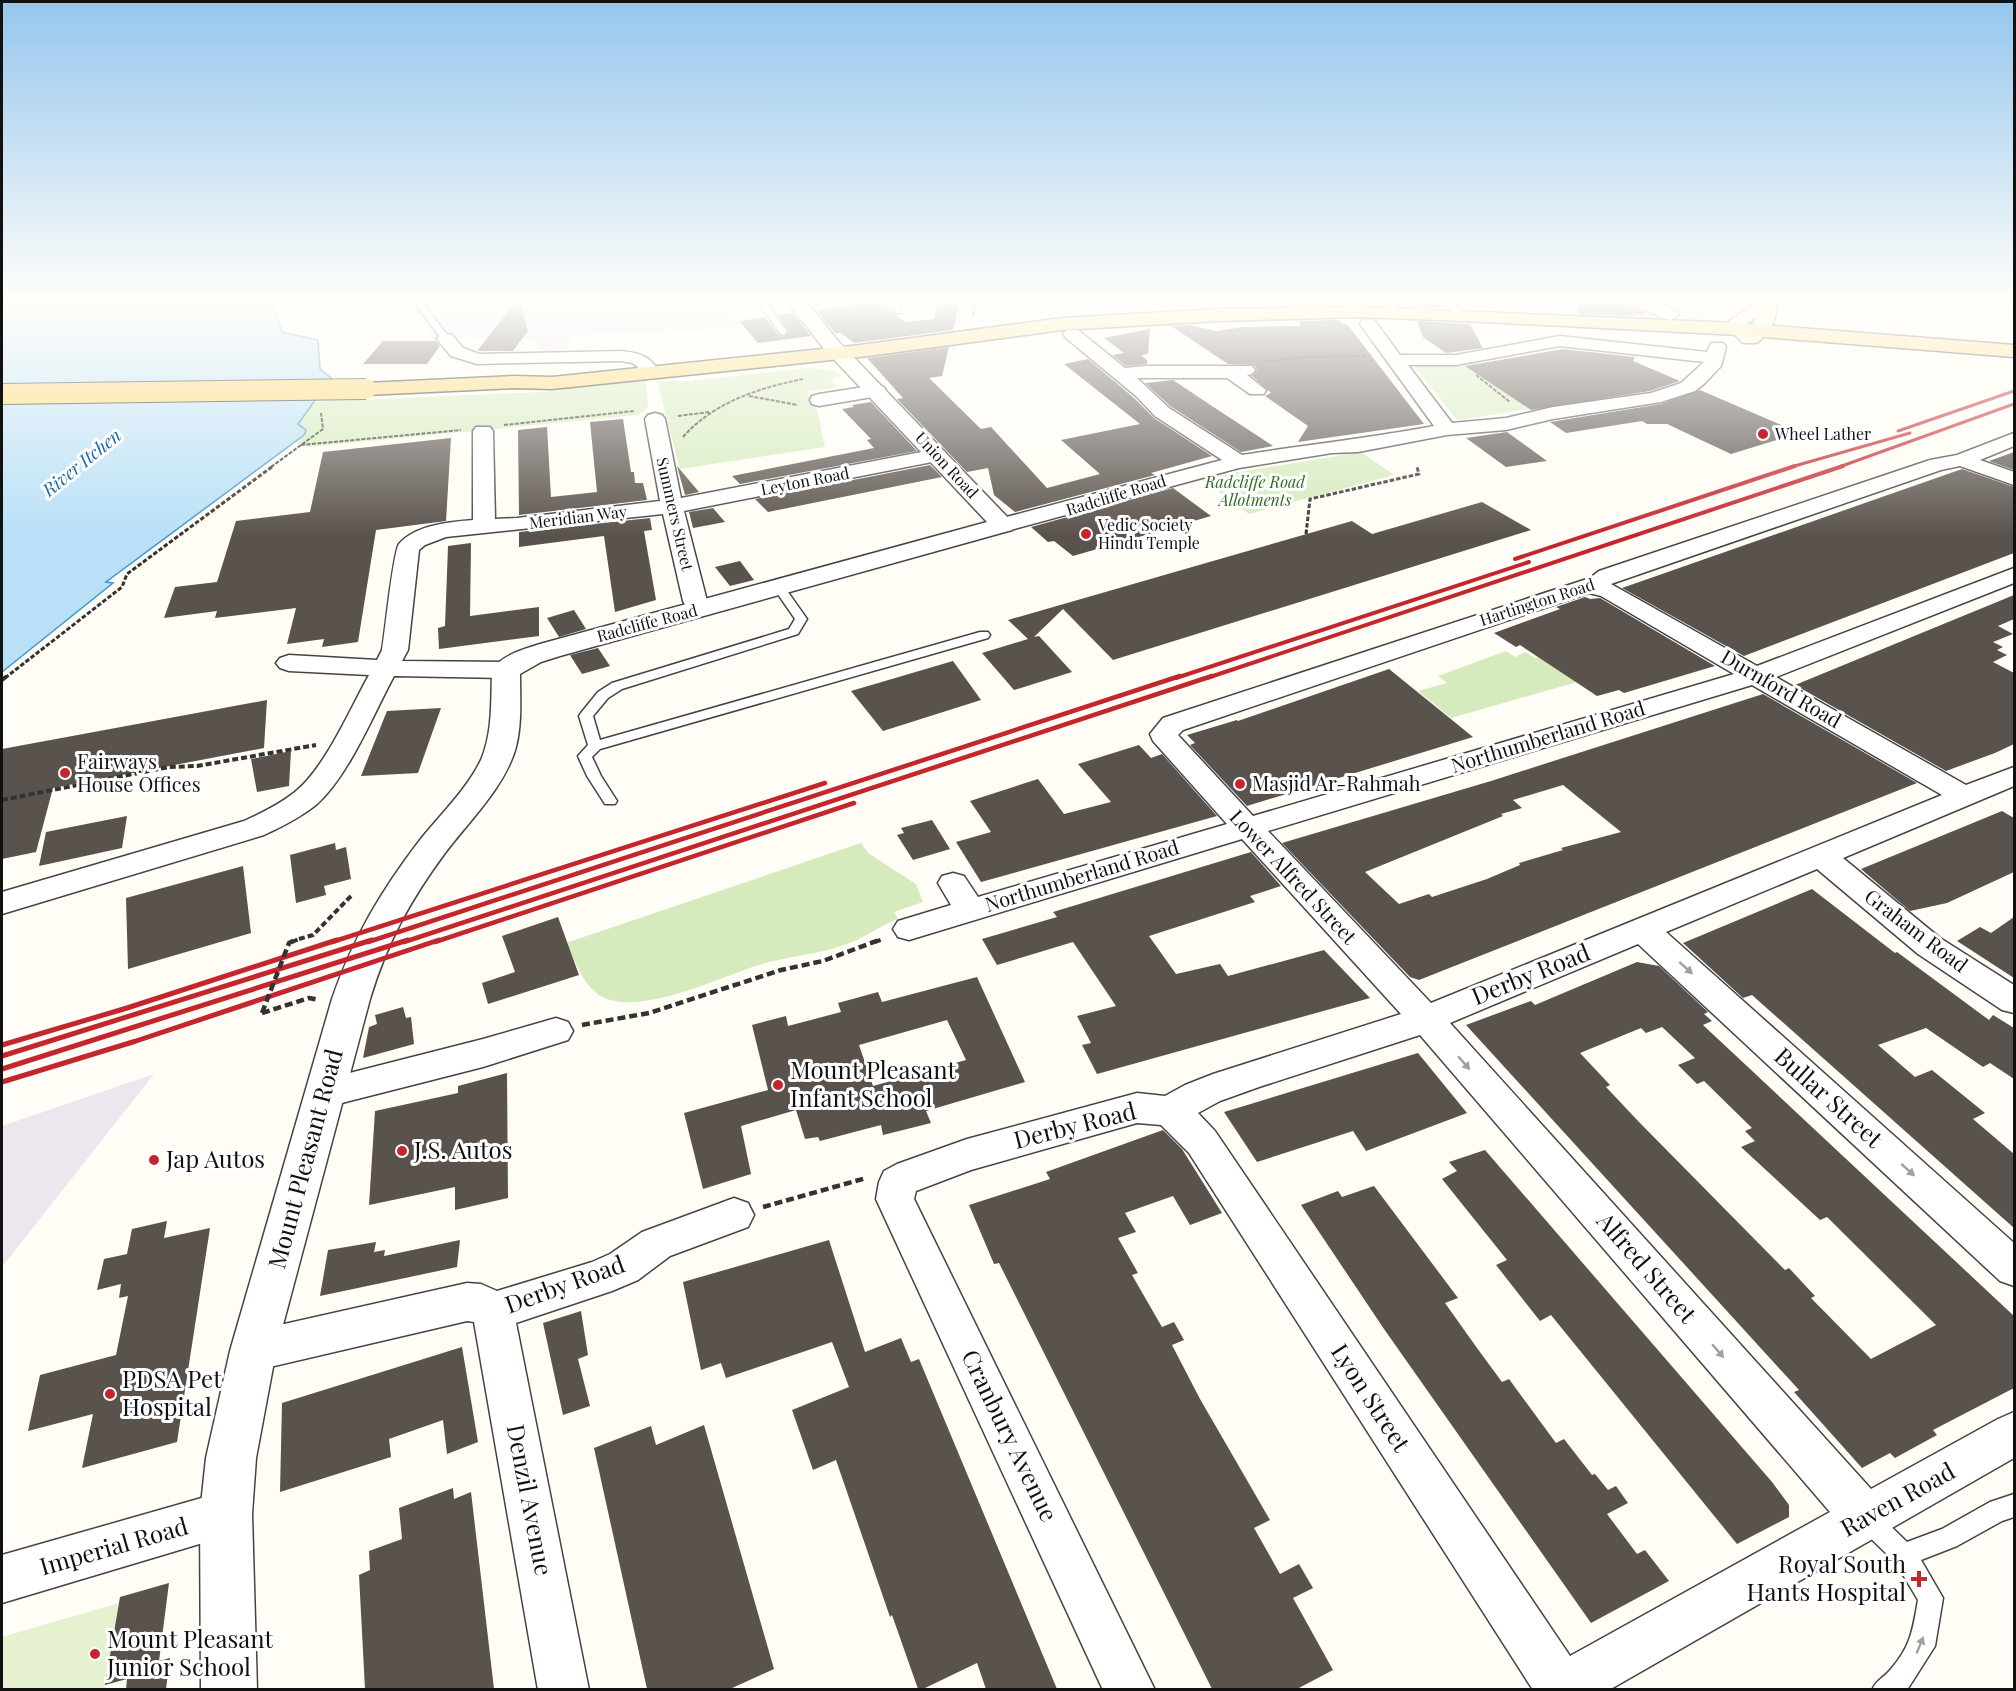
<svg xmlns="http://www.w3.org/2000/svg" width="2016" height="1691" viewBox="0 0 2016 1691" font-family="'Playfair Display',serif">
<rect width="100%" height="100%" fill="#fffdf5"/>
<path fill="#eee6ef" d="M407 299H720L743 328 571 335 568 350 542 351 533 338 458 337 435 341Z
M1364 299H1749L1738 307 1719 315 1700 319H1672L1492 306 1370 303Z
M154 1074 2 1267V1126Z"/>
<path fill="#d5ebbd" d="M280 326 287 334 318 340 320 369 331 378 314 402 562 391V389L646 381 648 407 638 415 308 447 294 442 106 582 113 583 2 672Z
M1411 362 1461 363 1530 409 1457 420Z
M809 368 835 371 842 377 830 379 838 387 807 392 817 410 825 447 680 469 657 381H691Z
M1361 452 1394 475 1249 514 1203 480 1227 474Z
M1506 651 1515 657 1525 652 1535 658 1557 651 1598 676 1451 718 1418 691 1447 683 1438 676Z
M861 843 868 853 916 884 923 902 894 912 898 919C879 926 863 939 844 945 817 955 787 956 759 965 723 976 637 1018 601 996 583 986 575 960 566 943Z"/>
<path fill="#e6f2cf" d="M119 1603 105 1689 2 1690V1637Z"/>
<path fill="#f1ede2" d="M960 299H994L997 313 994 321 954 326Z"/>
<path fill="#b9e0f7" stroke="#3f96cf" stroke-width="1.5" d="M2 299H271L282 332 318 340 320 369 331 378 298 424 306 430 304 435 106 582 113 583 2 672Z"/>
<path fill="#5a524d" fill-rule="evenodd" d="M518 299 528 331 513 351H477Z
M881 299 894 314 906 322 934 319 939 299H960L953 330 854 343 841 333H835L816 310Z
M1288 299H1328L1332 305 1291 306Z
M1409 299H1443L1442 305 1445 308 1412 307Z
M1577 299H1624L1627 304 1647 313 1633 316 1578 314Z
M793 313 811 336 758 343 739 321 765 317 778 335 782 337 789 332 778 315Z
M1340 320 1341 323 1347 324 1424 424 1298 442 1308 426 1265 396 1271 393 1252 376 1257 370 1254 365 1228 364 1171 326 1189 325 1216 331 1244 327 1301 326 1299 321Z
M1417 321 1470 324 1483 348 1446 353 1423 337Z
M1150 329 1148 354 1141 355 1147 360V364L1126 366 1112 355 1124 353 1104 338Z
M383 341H436L440 346 427 364H363Z
M949 347 942 376 929 378 981 429 991 427 1047 488 1100 474 1061 440 1140 424 1064 364 1088 359 1134 398 1154 418 1212 456 1151 473 1155 475 1015 512 994 495 988 468 967 472 897 399 903 398 867 358Z
M1563 349 1635 357 1633 361 1680 381 1650 391 1531 410 1465 366Z
M1173 380 1215 408 1273 446 1241 452 1170 406 1145 383Z
M1700 390 1800 433 1731 454 1667 424H1647L1642 421 1566 433 1550 422 1661 404Z
M871 402 917 451 740 484 732 476 874 448 867 440 871 439 842 409 854 407 852 405Z
M623 419 631 472H634L635 483H643L647 500 519 515 518 430 547 427 551 497 597 492 590 422Z
M1507 432 1547 461 1506 467 1466 438Z
M451 438 446 521 376 530 358 642 322 647 324 639 287 644 296 608 215 618 217 611 164 618 175 587 217 582 236 521 310 512 323 452Z
M2014 452V470L1989 461Z
M930 465 942 477 768 512 755 499Z
M677 466 699 492 685 495Z
M1962 469 2014 487V553L1744 656 1622 588Z
M1173 488 1211 516 1073 556 1054 541 1048 542 1031 527Z
M1482 502 1531 530 1113 660 1063 609 1034 637 1039 636 1072 672 1014 690 982 653 1028 639 1008 620 1352 521 1372 534Z
M713 508 725 522 693 528 689 512Z
M650 518 652 530 644 531 656 600 615 612 604 536 519 547V532Z
M471 543 470 616 539 607V636L439 649 438 628 445 626 448 546Z
M740 561 754 580 730 586 715 567Z
M2014 595V619L1998 626 2013 634 1993 642 2003 647 1997 650 2007 655 1993 662 2014 673V744L1995 753 1946 771 1795 685Z
M1585 597 1590 599 1600 598 1715 666 1624 693 1619 690 1597 696 1520 645 1516 647 1494 633 1560 609 1556 607Z
M574 610 586 629 559 637 547 618Z
M598 648 610 666 582 674 570 655Z
M953 661 981 700 883 731 851 691Z
M1389 669 1473 737 1247 806 1190 745 1195 743 1187 735 1237 720 1238 721Z
M1763 694 1917 783 1419 980 1410 977 1282 843 1491 781ZM1563 785 1621 832 1561 848 1563 850 1519 863 1520 865 1487 879 1432 897 1429 894 1399 904 1365 872 1503 816 1501 814 1522 808 1513 800Z
M267 700 264 748 53 788 36 852 2 859V749Z
M441 708 418 773 361 776 387 711Z
M1139 745 1151 758 1162 754 1217 816 981 882 956 842 991 832 970 801 1038 779 1064 814 1111 802 1078 764Z
M291 751 289 786 257 792 251 759Z
M2002 811 2014 818V872L1947 903 1910 911 1861 869Z
M127 816 122 848 39 866 46 832Z
M932 820 950 849 913 860 897 835 904 833 901 828Z
M335 843 336 850 346 847 351 879 324 886 326 895 296 903 290 855Z
M1251 852 1281 886 1250 896 1255 902 1149 936 1176 974 1220 964 1228 976 1324 950 1370 998 1097 1074 1082 1045 1091 1043 1077 1016 1116 1006 1073 942 997 965 982 939 1057 917 1053 912Z
M243 866 251 933 128 969 126 898Z
M1812 889 1895 953 1897 952 1989 1020 1993 1015 2014 1028V1079L1990 1063 1983 1067 1926 1028 1878 1045 1915 1077 1932 1070 1985 1113 1973 1119 2014 1154V1228L1752 995 1743 998 1683 943Z
M558 917 579 975 488 1004 482 983 515 972 502 936Z
M2014 917V978L1957 941 1980 927 1991 933Z
M1637 962 1659 966 1708 1012 1704 1014 1712 1021 1703 1025 2014 1316V1388L1933 1430 1937 1435 1895 1458 1890 1453 1862 1468 1794 1392 1799 1390 1466 1025 1531 1001 1535 1005ZM1662 1027 1695 1058 1678 1065 1697 1084 1704 1081 1752 1128 1745 1131 1755 1141 1741 1147 1820 1220 1827 1217 1936 1325 1871 1359 1811 1298 1815 1296 1789 1268 1785 1270 1639 1122 1606 1087 1610 1085 1580 1053 1641 1028 1646 1033Z
M977 977 1025 1082 926 1111 931 1123 883 1135 881 1125 820 1141 818 1137 805 1139 796 1110 741 1126 751 1174 703 1189 684 1113 768 1090 752 1025 786 1016 788 1026 841 1012 838 1003 878 992 882 1002ZM947 1020 966 1060 873 1086 859 1045Z
M403 1007 406 1018 411 1017 414 1044 363 1058 369 1027 377 1024 375 1015Z
M1418 1053 1467 1113 1366 1151 1353 1131 1257 1162 1224 1112Z
M507 1073 508 1198 455 1210V1187L369 1205 375 1111 458 1093V1086Z
M1163 1130 1182 1149 1222 1213 1190 1225 1173 1196 1125 1213 1136 1232 1118 1238 1138 1273 1132 1275 1162 1327 1174 1322 1184 1340 1172 1345 1200 1399 1270 1520 1254 1528 1280 1574 1299 1564 1313 1588 1293 1598 1333 1670 1297 1689H1212L999 1263 994 1264 969 1205 1050 1179 1046 1172Z
M1485 1150 1772 1482 1789 1505V1517L1737 1544 1551 1315 1540 1321 1496 1265 1507 1260 1442 1179 1457 1171 1449 1162Z
M1374 1186 1458 1298 1445 1303 1477 1348 1502 1382 1509 1379 1556 1443 1564 1439 1592 1475 1595 1474 1608 1490 1616 1486 1628 1503 1607 1514 1637 1554 1645 1550 1669 1581 1591 1623 1384 1329 1301 1205 1338 1191 1342 1197Z
M167 1221 164 1238 210 1228 177 1442 82 1468 93 1414 28 1431 40 1375 116 1355 128 1296 119 1298 121 1284 97 1290 104 1259 127 1254 132 1229Z
M460 1240 457 1267 320 1296 328 1250 376 1242 374 1252 385 1250 384 1256Z
M829 1240 865 1352 901 1338 911 1362 919 1359 1057 1689H986L977 1663 923 1689H918L892 1615 890 1617 836 1460 813 1470 792 1410 849 1387 832 1342 726 1378 721 1363 701 1370 683 1282Z
M581 1311 588 1355 578 1359 590 1406 563 1415 543 1323Z
M462 1347 478 1442 447 1454 443 1420 389 1439 391 1457 280 1492 282 1403Z
M704 1425 774 1669 730 1689H647L594 1448 651 1426 656 1445Z
M453 1488 454 1499 471 1492 494 1689H365L359 1575 370 1570 369 1551 402 1539 399 1508Z
M169 1583 159 1661 170 1658 166 1689H126L127 1679 105 1685 120 1597Z"/>
<g fill="none" stroke-linecap="round" stroke-linejoin="round">
<defs>
<path id="service" d="M412 299H420L450 339 449 341H443Z
M777 299 768 305 787 332 783 335 780 334 760 305 761 300Z
M819 299H840L800 307 796 305Z
M889 299H897L902 313H896Z
M1395 299H1404L1389 315H1383V311Z
M1444 301H1450L1468 315 1461 317 1444 305Z
M779 583 783 585 807 619 798 634 622 689 608 698 593 716 600 740 980 632H988L990 635 988 638 600 749 592 757 601 776 617 801 615 804H605L587 776 578 756 588 745 579 716 581 713 598 692 612 683 789 629 795 619 773 587Z
M2014 1494V1517L2002 1521 1957 1546 1921 1560 1943 1598 1935 1646 1907 1690H1872C1877 1679 1884 1678 1891 1669 1911 1646 1913 1629 1918 1600L1896 1563 1861 1529 1857 1521 1861 1513 1869 1509 1877 1513 1907 1542 1942 1529 1990 1502Z"/>
<path id="minor" d="M1337 299H1355L1368 312 1366 316H1354Z
M1626 299H1649L1677 311 1679 315 1671 320 1665 319 1628 302Z
M1368 319 1374 320 1400 355H1456L1560 336 1707 352 1711 343H1723L1726 347 1721 366 1704 384 1695 391 1661 402 1553 419 1506 430 1447 435 1358 452 1332 453 1239 468 1003 532 995 530 992 525 995 520 1222 460 1155 416 1136 396 1066 338 1063 334 1066 330H1078L1125 368 1145 366H1252L1255 370 1252 374 1247 375 1266 390 1264 394H1250L1227 378H1137L1169 408 1242 455C1306 445 1370 438 1434 426L1360 324 1362 320ZM1560 346 1704 362 1681 383 1651 393 1553 407 1506 418 1452 423 1408 365H1456Z
M446 334 452 335 463 348 479 354 621 351C641 353 649 356 661 373L658 377C643 381 643 369 632 363 631 363 622 361 621 361L477 364 451 356 437 339 440 335Z
M877 385 884 387 886 391 884 395 819 406 812 404 810 400 812 396 819 394Z
M655 413 662 415 665 419 681 498 937 449 944 451 947 455 944 459 937 461 684 511 707 601 711 609 708 614 699 616 690 614 683 601 663 514 446 537 425 545 419 550 408 650 402 661 506 662 515 665 519 670 515 675 506 678 394 676C373 715 349 775 317 804 301 817 283 826 264 835L2 914V892L244 821C262 813 280 804 295 792 325 768 350 709 369 675L289 671 280 668 276 663 280 658 289 655 377 660 382 650C385 634 393 552 399 544 415 525 449 522 473 520V431L476 427H490L493 431 495 519 517 518 660 501 645 419 648 415Z
M2014 433V446L1980 460 2014 472V485L1960 466 1941 470 1611 584 1757 666 2014 568V583L1776 677 1966 785 2014 767V786L1843 858 1940 938 2014 985V1013L2002 1010 1918 954 1817 869 1666 932 2014 1243V1286L2000 1281 1638 944 1450 1023 1871 1489 1998 1419 2014 1412V1458L1609 1690H1533L1189 1153 1161 1125 1137 1123 971 1170 916 1191 914 1199 1155 1690H1103L876 1199 879 1182 884 1171 897 1164 967 1139 1137 1093 1165 1096 1185 1085 1213 1074 1401 1014 1242 839 909 940 898 937 893 929 898 921 951 905 938 883 942 876 953 873 964 876 978 897 1227 824 1153 741 1150 734 1163 718 1590 578 1599 571 1930 460 1957 455ZM1589 593 1601 596 1734 674 1253 816 1178 735 1183 730ZM1752 685 1942 795 1431 1003 1268 831ZM1420 1035 1830 1512 1570 1656 1215 1131 1198 1113 1220 1101 1259 1087Z
M556 1018 568 1022 573 1031 568 1040 483 1067 326 1107 313 1103 308 1093 313 1083 326 1079 483 1039Z
M734 1198 748 1203 754 1215 748 1227 670 1256 638 1280 612 1291 516 1323 589 1690H538L474 1322 467 1321 253 1371 238 1365 232 1351 238 1337 253 1331 467 1283 481 1284 497 1291 592 1262 610 1254 642 1232Z
M226 1491 243 1497 249 1514 243 1531 2 1603V1555Z"/>
<path id="tertiary" d="M785 299H804L839 342 1015 525 1012 530 560 656 541 662 520 674C520 698 522 723 516 747 505 787 469 821 445 853 410 900 387 943 370 999L276 1351 256 1458 252 1514 257 1690H201L200 1514 206 1458 230 1351 332 999C353 938 381 891 420 840 440 815 467 789 481 760 493 732 491 700 492 670 502 655 524 649 540 644L987 522 825 350Z"/>
<path id="secondary" d="M1761 299H1783L1776 305C1777 322 1769 333 1757 343H1743L1729 329V321ZM1757 317 1750 329 1747 323Z"/>
<path id="primary" d="M1360 307 1738 323 2014 345V357L1738 335 1464 321 1360 317 1218 321 1062 330 860 357 552 389 514 388 366 395 359 393 356 389 359 385 366 383 514 376 552 377 860 345 1062 318 1218 309Z"/>
</defs>
<use href="#service" stroke="#444" stroke-width="3"/>
<use href="#minor" stroke="#444" stroke-width="3"/>
<use href="#tertiary" stroke="#444" stroke-width="3"/>
<use href="#secondary" stroke="#333" stroke-width="3"/>
<use href="#primary" stroke="#222" stroke-width="3"/>
<path stroke="#333" stroke-width="2" stroke-dasharray="4 1.5" stroke-linecap="butt" d="M973 316 976 299
M1263 362 1305 357 1367 356
M1476 375 1510 402
M749 396 798 405
M678 416 709 412
M504 425 634 411
M683 437C714 402 759 388 803 379
M301 445 461 430
M271 467 323 429 321 413"/>
<path stroke="#333" stroke-width="3" stroke-dasharray="4.5 2" stroke-linecap="butt" d="M1306 534 1310 499 1419 474 1417 467
M5 678 122 587 127 574 273 466"/>
<path stroke="#333" stroke-width="4" stroke-dasharray="6 3" stroke-linecap="butt" d="M2 680 7 676
M2 800 169 767 197 766 316 745
M299 939 313 935 351 896
M875 942 883 939"/>
<path stroke="#333" stroke-width="4.5" stroke-dasharray="8 4" stroke-linecap="butt" d="M262 1013 309 998 319 1000
M582 1025 649 1013 781 970 823 961 879 940
M763 1207 866 1178"/>
<use href="#service" fill="#fff" fill-rule="evenodd"/>
<use href="#minor" fill="#fff" fill-rule="evenodd"/>
<use href="#tertiary" fill="#fff" fill-rule="evenodd"/>
<use href="#secondary" fill="#fff6b0" fill-rule="evenodd"/>
<use href="#primary" fill="#f9d66b" fill-rule="evenodd"/>
<path stroke="#c4262e" stroke-width="3" d="M1898 431 2014 391
M1791 467 1910 433
M1839 467 2014 404"/>
<path stroke="#c4262e" stroke-width="4" d="M1515 559 1795 466
M1176 678 1529 562
M1207 678 1843 466"/>
<path stroke="#c4262e" stroke-width="4.5" d="M332 942 825 783
M368 942 1180 676
M404 942 1212 676
M435 942 854 803"/>
<path stroke="#c4262e" stroke-width="5" d="M2 1045 127 1008 337 940
M2 1056 372 940
M2 1069 408 940
M2 1082 136 1041 439 940"/>
<defs>
<path id="primary-bridge" d="M2 394 366 389"/>
</defs>
<use href="#primary-bridge" stroke="#222" stroke-width="22" stroke-linecap="butt"/>
<path stroke="#333" stroke-width="4" stroke-dasharray="6 3" stroke-linecap="butt" d="M292 942 299 939"/>
<path stroke="#333" stroke-width="4.5" stroke-dasharray="8 4" stroke-linecap="butt" d="M262 1013 289 943 295 940"/>
<use href="#primary-bridge" stroke="#f9d66b" stroke-width="20"/>
</g>
<defs><path id="oneway-solid" d="M-6-.8H1V-3.2L6.5 0L1 3.2V.8H-6Z" transform="scale(1.5)"/></defs>
<g fill="#a0a0a0">
<use href="#oneway-solid" transform="translate(1686 968) rotate(42)"/>
<use href="#oneway-solid" transform="translate(1464 1063) rotate(49)"/>
<use href="#oneway-solid" transform="translate(1908 1170) rotate(42)"/>
<use href="#oneway-solid" transform="translate(1718 1351) rotate(49)"/>
<use href="#oneway-solid" transform="translate(1920 1645) rotate(-68)"/>
</g>
<linearGradient id="sky" x2="0" y2="1"><stop stop-color="#95c6ee"/><stop offset="0.56" stop-color="#fffefa"/><stop offset="1" stop-color="#fffefa" stop-opacity="0"/></linearGradient>
<rect width="2016" height="536" fill="url(#sky)"/>
<g fill="#c4262e" stroke="#fff" stroke-width="2">
<circle cx="1763" cy="434" r="6"/>
<circle cx="1086" cy="534" r="6"/>
<circle cx="65" cy="773" r="6"/>
<circle cx="1240" cy="784" r="6"/>
<circle cx="778" cy="1085" r="6"/>
<circle cx="402" cy="1151" r="6"/>
<circle cx="154" cy="1160" r="6"/>
<circle cx="110" cy="1394" r="6"/>
<path d="M1916 1570h6v6h6v6h-6v6h-6v-6h-6v-6h6z"/>
<circle cx="95" cy="1654" r="6"/>
</g>
<g text-anchor="middle" stroke-width="6" stroke-linejoin="round" paint-order="stroke">
<g font-size="16" fill="#111" stroke="#fff" text-anchor="start">
<text x="1775" y="440">Wheel Lather</text>
<text x="1098" y="531">Vedic Society<tspan x="1098" dy="18">Hindu Temple</tspan></text>
</g>
<g font-size="16" fill="#111" stroke="#fff">
<text transform="translate(947 465) rotate(47)" y="6">Union Road</text>
<text transform="translate(805 481) rotate(-11)" y="6">Leyton Road</text>
<text transform="translate(1116 495) rotate(-17)" y="6">Radcliffe Road</text>
<text transform="translate(675 514) rotate(77)" y="6">Summers Street</text>
<text transform="translate(578 517) rotate(-7)" y="6">Meridian Way</text>
<text transform="translate(1537 602) rotate(-18)" y="6">Hartington Road</text>
<text transform="translate(647 623) rotate(-15)" y="6">Radcliffe Road</text>
</g>
<g font-size="16" font-style="italic" fill="#2f6b1f" stroke="#fff">
<text x="1255" y="488">Radcliffe Road<tspan x="1255" dy="18">Allotments</tspan></text>
</g>
<g font-size="18" font-style="italic" fill="#1768a6" stroke="#fff">
<text transform="translate(82 463) rotate(-39)" y="6">River Itchen</text>
</g>
<g font-size="20" fill="#111" stroke="#fff">
<text transform="translate(1781 689) rotate(30)" y="7">Durnford Road</text>
<text transform="translate(1548 737) rotate(-17)" y="7">Northumberland Road</text>
<text transform="translate(1082 876) rotate(-17)" y="7">Northumberland Road</text>
<text transform="translate(1293 877) rotate(47)" y="7">Lower Alfred Street</text>
<text transform="translate(1916 931) rotate(37)" y="7">Graham Road</text>
</g>
<g font-size="20" fill="#111" stroke="#fff" text-anchor="start">
<text x="77" y="769">Fairways<tspan x="77" dy="23">House Offices</tspan></text>
<text x="1252" y="791">Masjid Ar-Rahmah</text>
</g>
<g font-size="24" fill="#111" stroke="#fff">
<text transform="translate(1531 975) rotate(-22)" y="8">Derby Road</text>
<text transform="translate(1828 1098) rotate(42)" y="8">Bullar Street</text>
<text transform="translate(1075 1126) rotate(-14)" y="8">Derby Road</text>
<text transform="translate(306 1159) rotate(-75)" y="8">Mount Pleasant Road</text>
<text transform="translate(1646 1268) rotate(49)" y="8">Alfred Street</text>
<text transform="translate(565 1285) rotate(-20)" y="8">Derby Road</text>
<text transform="translate(1370 1398) rotate(57)" y="8">Lyon Street</text>
<text transform="translate(1009 1436) rotate(64)" y="8">Cranbury Avenue</text>
<text transform="translate(529 1500) rotate(79)" y="8">Denzil Avenue</text>
<text transform="translate(1898 1500) rotate(-29)" y="8">Raven Road</text>
<text transform="translate(114 1547) rotate(-16)" y="8">Imperial Road</text>
</g>
<g font-size="24" fill="#111" stroke="#fff" text-anchor="start">
<text x="790" y="1079">Mount Pleasant<tspan x="790" dy="28">Infant School</tspan></text>
<text x="414" y="1159">J.S. Autos</text>
<text x="166" y="1168">Jap Autos</text>
<text x="122" y="1388">PDSA Pet<tspan x="122" dy="28">Hospital</tspan></text>
<text x="1906" y="1573" text-anchor="end">Royal South<tspan x="1906" dy="28">Hants Hospital</tspan></text>
<text x="107" y="1648">Mount Pleasant<tspan x="107" dy="28">Junior School</tspan></text>
</g>
</g>
<rect width="2016" height="1691" fill="none" stroke="#111111" stroke-width="6"/>
</svg>
